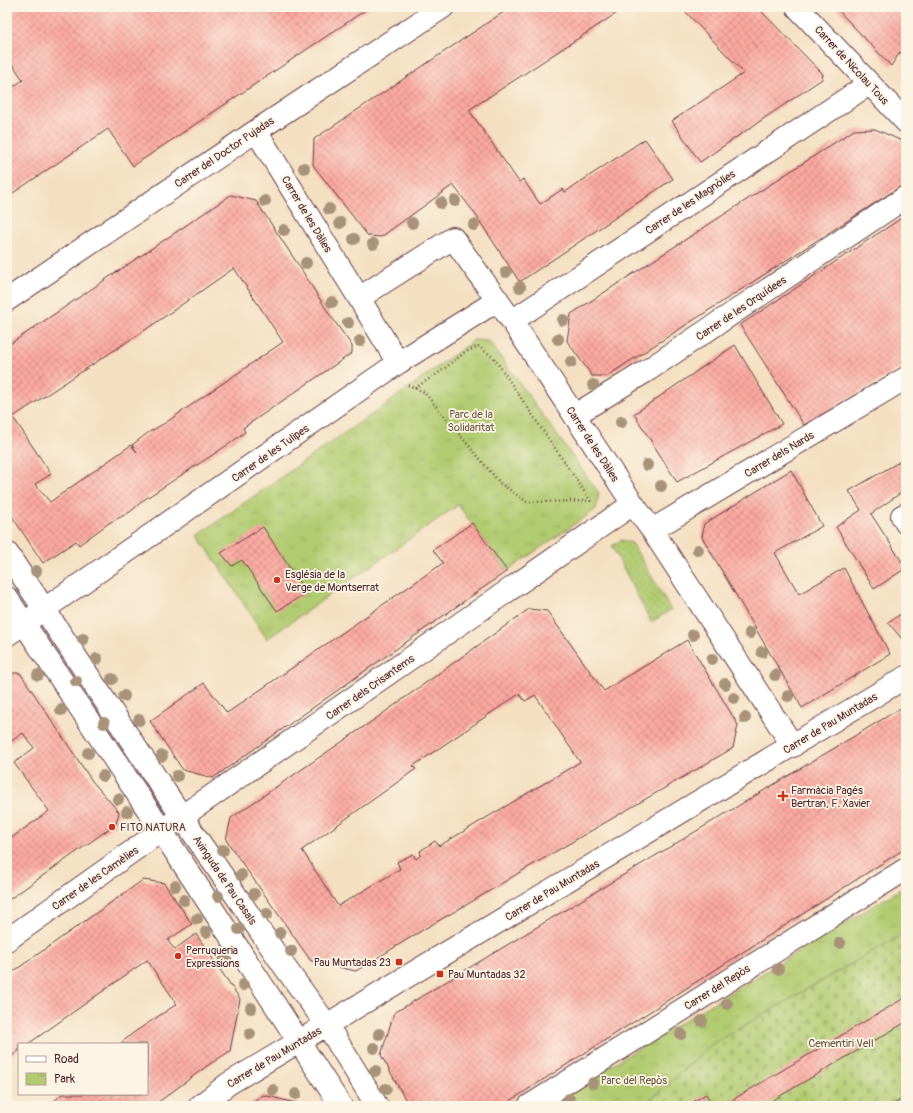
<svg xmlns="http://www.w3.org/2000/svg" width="913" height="1113" viewBox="0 0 913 1113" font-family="Pangolin,sans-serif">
<defs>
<pattern id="cemetery-stones" width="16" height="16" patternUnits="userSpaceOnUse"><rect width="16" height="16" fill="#b1cb70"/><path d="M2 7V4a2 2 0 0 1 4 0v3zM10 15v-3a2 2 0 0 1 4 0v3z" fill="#9aae61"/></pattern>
<pattern id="park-tufts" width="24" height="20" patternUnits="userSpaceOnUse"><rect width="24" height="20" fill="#b1cb70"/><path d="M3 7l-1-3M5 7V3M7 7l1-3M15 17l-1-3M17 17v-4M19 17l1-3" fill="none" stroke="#9aae61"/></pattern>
<pattern id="garden-dots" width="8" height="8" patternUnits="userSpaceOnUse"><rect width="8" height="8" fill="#b1cb70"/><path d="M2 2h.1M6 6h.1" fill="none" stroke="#9aae61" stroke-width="1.8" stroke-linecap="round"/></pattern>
<pattern id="building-cross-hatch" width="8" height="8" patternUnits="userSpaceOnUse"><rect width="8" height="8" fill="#fca9a0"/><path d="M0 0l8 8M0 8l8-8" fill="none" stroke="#ce8983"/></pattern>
</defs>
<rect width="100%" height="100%" fill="#fcf5e5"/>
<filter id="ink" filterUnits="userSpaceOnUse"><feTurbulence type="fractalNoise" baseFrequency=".025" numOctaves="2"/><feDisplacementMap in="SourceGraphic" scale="8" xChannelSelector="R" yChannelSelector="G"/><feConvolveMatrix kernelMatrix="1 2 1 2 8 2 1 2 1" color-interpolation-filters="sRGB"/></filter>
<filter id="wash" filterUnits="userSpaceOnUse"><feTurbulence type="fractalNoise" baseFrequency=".012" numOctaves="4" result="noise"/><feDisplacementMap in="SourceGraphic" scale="16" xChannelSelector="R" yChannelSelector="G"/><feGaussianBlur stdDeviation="0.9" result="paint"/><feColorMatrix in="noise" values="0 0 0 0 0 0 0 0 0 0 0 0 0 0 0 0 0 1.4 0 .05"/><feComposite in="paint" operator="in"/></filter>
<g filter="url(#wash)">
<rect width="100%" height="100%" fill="#f4dfc1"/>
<path fill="url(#cemetery-stones)" stroke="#7e754e" d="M906 932V1106H643L712 1044Z"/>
<path fill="url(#park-tufts)" stroke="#7e754e" d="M474 340 489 341 599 493 596 509 507 571 458 505 267 639 198 535 385 405Z
M906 886V932L712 1044 643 1106H544Z"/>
<path fill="url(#garden-dots)" stroke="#7e754e" d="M621 540 632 543 671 610 651 622 612 546Z"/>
<g id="blocks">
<path fill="url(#building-cross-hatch)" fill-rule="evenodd" d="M7 7H370L133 166 108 129 7 197V91L23 80 7 56Z
M511 7H626L469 110 519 182 523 179 540 204 563 189 565 192 645 139 673 179 521 281H519L473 211 453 185 381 237 368 236 313 165 314 139Z
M681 7H757L823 74 822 79 700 162 672 121 744 73Z
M835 7H906V58L900 52 891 66Z
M875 129 902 141 906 148V183L607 376H592L567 341 571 314 854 130Z
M231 195 256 201 301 269 328 312 352 346V353L243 428 245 432 229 444 145 499 130 512 109 523 79 545 76 541 43 563 7 509V346ZM234 268 283 342 165 423 149 432 132 445 137 452 131 445 50 502 35 484 51 474 13 417 154 324Z
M906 215V365L804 425 740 325Z
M735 345 782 424 677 482 634 414Z
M906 458V489L871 514 906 568 874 589 836 527 861 510 849 491Z
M791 470 822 526 775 553 799 594 844 568 890 654 802 708 702 537 704 524Z
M472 523 507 571 213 778 183 770 150 721 204 683 227 713 443 563 433 550Z
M263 527 306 593 277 611 242 560 232 566 221 553Z
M529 609 547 611 604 691 687 640 738 725 733 748 517 874 473 901 426 928 356 971 311 961 226 840 231 818 378 717ZM519 694 525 701 535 695 580 762 439 846 435 841 420 851 421 855 416 859 413 854 397 862 400 869 338 906 302 850 416 769 413 766Z
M906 611V644L888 622Z
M7 673H20L92 781 119 812 116 824 7 901V841L49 811 14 763 34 748 23 733 7 744Z
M906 705V848L502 1106H409L381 1055 394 1013Z
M143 880 164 883 192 924 168 940 170 944 175 949 196 934 240 999 230 1051 207 1066 153 1106H49L62 1094H147V1044H120L133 1033 177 1004 147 960 28 1044H19V1051L7 1059V976Z
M906 997V1022L763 1106H722Z
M706 1094 713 1106H692L690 1104Z
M263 1095 304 1105V1106H246Z
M904 1098 906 1101V1106H890Z"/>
</g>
</g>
<g filter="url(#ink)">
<use href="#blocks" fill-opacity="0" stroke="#643c42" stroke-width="1"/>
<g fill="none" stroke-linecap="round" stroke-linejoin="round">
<defs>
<path id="street" d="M797 7 906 122
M256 131 359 298 453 238 512 321 633 504 652 530 793 746
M359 298 398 363
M7 300 256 131 443 7
M512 321 869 84
M575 415 648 370 906 197
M906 514 902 516 906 523
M652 530 906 378
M7 553 170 799 284 966 327 1025 377 1106
M7 598 150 813 341 1106
M7 635 398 363 498 300
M7 940 182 816 200 804 633 504
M200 1106 228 1084 906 677
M529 1106 906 869"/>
</defs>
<use href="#street" stroke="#643c42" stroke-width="24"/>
<path stroke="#643c42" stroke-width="2.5" stroke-dasharray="1 3" stroke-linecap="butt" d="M408 385 424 392 500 483 527 502 590 501 592 503
M415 388 440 372 464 353 478 346 494 358 590 500"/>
<use href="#street" stroke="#fff" stroke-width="22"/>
</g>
<g fill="#a8927a">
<circle cx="304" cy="168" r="6"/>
<circle cx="265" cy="201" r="6"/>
<circle cx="455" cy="201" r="6"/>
<circle cx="441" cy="203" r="6"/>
<circle cx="329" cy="209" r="6"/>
<circle cx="340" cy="223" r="6"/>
<circle cx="412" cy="223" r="6"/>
<circle cx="474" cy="225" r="6"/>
<circle cx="284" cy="230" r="6"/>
<circle cx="354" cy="239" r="6"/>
<circle cx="373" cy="244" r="6"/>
<circle cx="306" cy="263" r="6"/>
<circle cx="506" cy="272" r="6"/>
<circle cx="520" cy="287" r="6"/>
<circle cx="332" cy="302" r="6"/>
<circle cx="563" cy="320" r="6"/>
<circle cx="348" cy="323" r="6"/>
<circle cx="558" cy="339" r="6"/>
<circle cx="360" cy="341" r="6"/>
<circle cx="571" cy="362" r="6"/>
<circle cx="593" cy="385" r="6"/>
<circle cx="621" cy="422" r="6"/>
<circle cx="647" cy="465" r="6"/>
<circle cx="661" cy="486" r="6"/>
<circle cx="698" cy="550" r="6"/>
<circle cx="36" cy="571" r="6"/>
<circle cx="750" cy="633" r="6"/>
<circle cx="693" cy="635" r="6"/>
<circle cx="83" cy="639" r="6"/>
<circle cx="762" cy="652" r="6"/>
<circle cx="97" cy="659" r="6"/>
<circle cx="712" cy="659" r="6"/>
<circle cx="38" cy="675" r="6"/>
<circle cx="775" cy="675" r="6"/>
<circle cx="112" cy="679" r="6"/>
<circle cx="76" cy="681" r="6"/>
<circle cx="725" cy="684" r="6"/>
<circle cx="124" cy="696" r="6"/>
<circle cx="788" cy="696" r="6"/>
<circle cx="734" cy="698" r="6"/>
<circle cx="61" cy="710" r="6"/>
<circle cx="745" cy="718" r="6"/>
<circle cx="139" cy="720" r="6"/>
<circle cx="104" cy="723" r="6"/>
<circle cx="88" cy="753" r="6"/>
<circle cx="162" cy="756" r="6"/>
<circle cx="103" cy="776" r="6"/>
<circle cx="177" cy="776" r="6"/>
<circle cx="118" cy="799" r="6"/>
<circle cx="127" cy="812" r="6"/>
<circle cx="223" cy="850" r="6"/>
<circle cx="241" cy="875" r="6"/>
<circle cx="175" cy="886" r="6"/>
<circle cx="254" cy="894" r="6"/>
<circle cx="218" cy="896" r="6"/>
<circle cx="184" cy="900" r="6"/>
<circle cx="267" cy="914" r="6"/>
<circle cx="197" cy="919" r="6"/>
<circle cx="239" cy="929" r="6"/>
<circle cx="206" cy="932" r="6"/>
<circle cx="280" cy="933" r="6"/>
<circle cx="840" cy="943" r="6"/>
<circle cx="291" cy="951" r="6"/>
<circle cx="224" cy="957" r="6"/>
<circle cx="778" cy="969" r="6"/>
<circle cx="243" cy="985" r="6"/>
<circle cx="727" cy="1004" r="6"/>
<circle cx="251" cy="1008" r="6"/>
<circle cx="702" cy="1021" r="6"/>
<circle cx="250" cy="1034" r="6"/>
<circle cx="379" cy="1034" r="6"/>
<circle cx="681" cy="1034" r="6"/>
<circle cx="374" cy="1048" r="6"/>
<circle cx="375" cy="1071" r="6"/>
<circle cx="593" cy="1083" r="6"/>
<circle cx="386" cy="1089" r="6"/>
<circle cx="273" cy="1090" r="6"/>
<circle cx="296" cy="1094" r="6"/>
<circle cx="569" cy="1099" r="6"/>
</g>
</g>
<g fill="#c8321e" stroke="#fcf5e5" stroke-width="1.5">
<circle cx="277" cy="580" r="4"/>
<path d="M781 790h4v4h4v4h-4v4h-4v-4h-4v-4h4z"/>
<circle cx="112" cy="827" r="4"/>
<circle cx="178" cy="956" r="4"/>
<rect x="395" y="958" width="8" height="8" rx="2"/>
<rect x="436" y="970" width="8" height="8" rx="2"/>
</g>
<g text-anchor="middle" stroke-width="3.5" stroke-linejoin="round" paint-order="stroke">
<g font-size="11" fill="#4a1f2b" stroke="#fcf5e5">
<text transform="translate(852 65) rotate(47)" y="4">Carrer de Nicolau Tous</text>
<text transform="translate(224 152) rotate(-34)" y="4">Carrer del Doctor Pujadas</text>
<text transform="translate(690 202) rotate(-34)" y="4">Carrer de les Magnòlies</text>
<text transform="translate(307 214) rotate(59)" y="4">Carrer de les Dàlies</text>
<text transform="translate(741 308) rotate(-34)" y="4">Carrer de les Orquídees</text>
<text transform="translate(593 444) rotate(57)" y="4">Carrer de les Dàlies</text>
<text transform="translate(270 453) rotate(-35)" y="4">Carrer de les Tulipes</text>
<text transform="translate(779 454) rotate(-31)" y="4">Carrer dels Nards</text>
<text transform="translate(370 687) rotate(-35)" y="4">Carrer dels Crisantems</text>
<text transform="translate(830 723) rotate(-31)" y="4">Carrer de Pau Muntadas</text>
<text transform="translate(95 878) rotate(-35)" y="4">Carrer de les Camèlies</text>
<text transform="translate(225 880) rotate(56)" y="4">Avinguda de Pau Casals</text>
<text transform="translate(552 890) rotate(-31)" y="4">Carrer de Pau Muntadas</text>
<text transform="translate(717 987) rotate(-32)" y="4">Carrer del Repòs</text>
<text transform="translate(274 1057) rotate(-31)" y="4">Carrer de Pau Muntadas</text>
</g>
<g font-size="11" fill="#695340" stroke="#fcf5e5">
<text x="471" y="418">Parc de la<tspan x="471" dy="13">Solidaritat</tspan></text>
<text x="841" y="1047">Cementiri Vell</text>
<text x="634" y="1084">Parc del Repòs</text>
</g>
<g font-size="11" fill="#4a1f2b" stroke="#fcf5e5" text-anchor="start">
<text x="285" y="578">Església de la<tspan x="285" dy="13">Verge de Montserrat</tspan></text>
<text x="791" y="794">Farmàcia Pagés<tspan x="791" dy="13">Bertran, F. Xavier</tspan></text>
<text x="120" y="831">FITO NATURA</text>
<text x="186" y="954">Perruqueria<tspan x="186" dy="13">Expressions</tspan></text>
<text x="391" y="966" text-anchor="end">Pau Muntadas 23</text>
<text x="448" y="978">Pau Muntadas 32</text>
</g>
</g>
<rect width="913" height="1113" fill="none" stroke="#fcf5e5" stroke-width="24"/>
<rect x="18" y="1043" width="130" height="52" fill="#fcf5e5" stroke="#b59f9b"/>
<rect x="26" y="1056" width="20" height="6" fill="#ffffff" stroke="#b59f9b"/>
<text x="54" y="1063" font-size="12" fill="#4a1f2b">Road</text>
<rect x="26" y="1073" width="20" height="12" fill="url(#park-tufts)" stroke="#b59f9b"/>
<text x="54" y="1083" font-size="12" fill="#4a1f2b">Park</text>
</svg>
